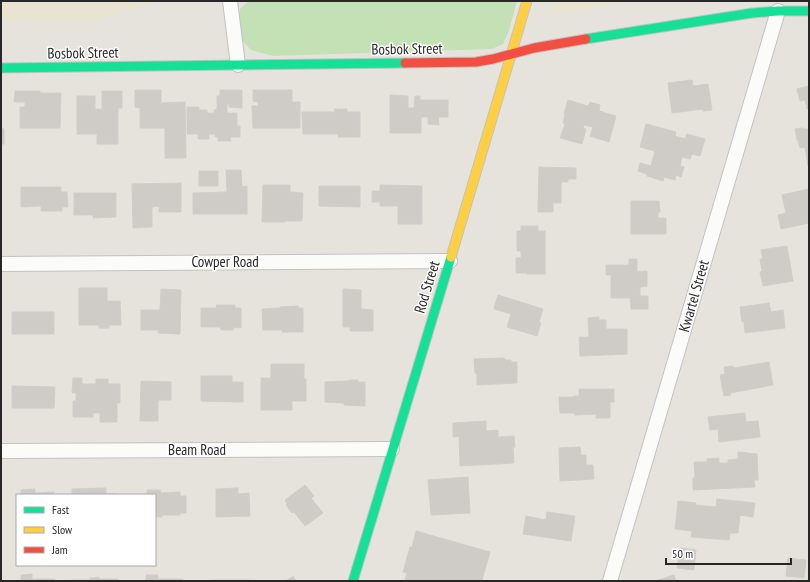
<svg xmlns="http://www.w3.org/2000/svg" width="810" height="582" viewBox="0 0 810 582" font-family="'PT Sans Narrow',sans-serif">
<rect width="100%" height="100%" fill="#e6e3dd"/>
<path fill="#e9e3d1" d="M1 1H160L88 23 10 22 1 15Z
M555 1H636L550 16Z"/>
<path fill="#c4e1b6" d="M249 1H517L509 31 503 44 492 49 273 56 251 50 239 37 237 22 240 9Z"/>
<path fill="#cfccc8" stroke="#d0cec9" d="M692 80 693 86 708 84 712 110 703 111V109L672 113 668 83Z
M809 86V108L807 109 805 100 800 101 797 89Z
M135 90H161V103L185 102 186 158H165V128H140V108L135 107Z
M220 90H242V108L229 107V104H227V113H237V126H240V137H230L231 141H218V137H215V134H209V139H198V134H187V107H199V110H207V113H214V110L217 109V96H220Z
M253 90H292V102H300V128H253L252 106H258V102L253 101Z
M15 91H40V93H61L60 128H20V107H25V102H14Z
M102 91H122V108H118V144H97V134H77V96H95V109H102Z
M390 95 408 96V108H414L421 117V133H390Z
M415 96H420V100H448V117H438L439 125 428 124V117H421L414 108Z
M568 100 588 106 590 102 600 105 599 111 616 116 609 142 590 136 593 127 584 125 583 128 586 129 582 144 560 138 565 124 563 123 565 115 564 114Z
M334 109H347V112H360V137H338V134H303L302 112H335Z
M646 124 676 132 675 136 685 139 687 134 705 139 700 156 692 154 690 159 682 157 680 166 684 167 681 177 676 175 675 180 664 177 663 181 647 176V174L638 171 640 163 651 166 655 151 640 147Z
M1 128 4 129V144H1Z
M803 128 804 129H809V166H808L805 147 800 148 798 140H797L795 129Z
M539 167 576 168V179H568V182H561V203H553V212H538Z
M226 170H241L242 187 247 186V214H193V193L227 192Z
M199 171H218V186H199Z
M181 183V212H159V206L152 207V227L133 228 132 184Z
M263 185H290V192L303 193 302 221H285V222H262Z
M380 185 422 186V224H398V206H380V202H372V191H380Z
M319 186H360V207L319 206Z
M21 187H61V192H67L68 207H62V211H41V206L21 207Z
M809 189V223L781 229 778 215 786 213 782 195Z
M74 193H116V217L93 218V215H74Z
M631 201H659L660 212H658V218H666V234H631Z
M521 226H538V231H545V274H527V273H516V258H521V251H517V231H521Z
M787 246 793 281 763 286 760 272 762 271 760 259H763L761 250Z
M629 259H637V272L647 271V286L640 287V296H648V309H631L630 298H611V275H606V265H629Z
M79 288H107V301H120L121 325H109V328H99V325H79Z
M161 289 181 290 180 334 158 333V330H141V310H160Z
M343 289 361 290V309L373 310V331H350V327H343Z
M498 295 543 309 539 322 541 323 537 336 507 327 511 314 494 309Z
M769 303 771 312 783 310 785 328 745 333 744 322H742L740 307Z
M216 305H235V308H241V328L233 327V330H221L220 327H201V308H217Z
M298 306 299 308H303V332H282V330H263L262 309 280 308V307Z
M12 312H54V334H12Z
M599 317V320H606V329H627V354L580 356 579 337H589L588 318Z
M504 358 505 360H511V362H517V383L477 385V374L475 373 474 359Z
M769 362 773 385 730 393 731 395 724 396 720 375 725 374 724 367 733 366 734 368Z
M271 364H304V379H306V401H292V410H261V378H271Z
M201 376H232V382H243V402L201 401Z
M73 378H82V384H96V379H108V384H120V403H117V422H100V413H93V417H73V401H76V393H72Z
M349 380H358V382H365V406L344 405V403L325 402V382L349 381Z
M141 381 171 382V400H158V421H140Z
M12 386 55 387 54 408H12Z
M579 389H614V402H610V418H596V414L575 415V413H560L559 397H574V396H579Z
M745 413 746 422 758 421 760 437 719 442 718 429 710 430 708 417Z
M486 421V431L498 430V437L514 436 515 447H513L514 463 460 466 459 436 453 437V423Z
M580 447 581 455H586V465H593L594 479 560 481 559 448Z
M738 452 757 454 758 480H754L755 487 693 490V478H695L694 462H707V459L719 458V463H728V460L738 459Z
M468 477 470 513 431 515 428 480Z
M305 485 314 496 311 498 323 513 305 526 294 512 292 513 286 505 287 504 285 500Z
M106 488V494H116V495H72V489Z
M238 488V494L249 493 250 516 216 517V489Z
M35 489V493L54 492V495H21V490Z
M147 490H160L161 493 180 492V496H186V513H180V515H162V517H155V495H147Z
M717 499 755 503 753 517 740 515 738 533H730L729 540 691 537 692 531 675 529 678 501 696 503 695 505 716 507Z
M547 512 575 516 571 541 523 534 526 516 546 520Z
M416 531 490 552 482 580 484 581H405L407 573 403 572 410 547H412Z
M680 548 696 550 694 570 677 568Z
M788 558 806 560 804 578 786 576Z
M32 574V579H55V581H21V575Z
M146 575H158V579H183V581H146Z
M674 575 676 581H655Z
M293 576 296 581H286Z
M99 577V579H118V581H71V580H90V578Z
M211 580H250V581H211Z"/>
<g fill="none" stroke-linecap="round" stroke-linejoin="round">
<defs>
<path id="street" d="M230 1 238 65
M1 264 450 261
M1 451 392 449
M610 581 778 11"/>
<path id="fast" d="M586 39 752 13 778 11H809
M1 68 405 63
M353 581 451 257"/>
<path id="slow" d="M451 257 527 1"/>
<path id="jam" d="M405 63 476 62 493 59 534 48 586 39"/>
</defs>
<use href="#street" stroke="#c3c2c2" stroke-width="16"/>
<use href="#fast" stroke="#c3c2c2" stroke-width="11"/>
<use href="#slow" stroke="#c3c2c2" stroke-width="11"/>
<use href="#jam" stroke="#c3c2c2" stroke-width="11"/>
<use href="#street" stroke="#fbfbfa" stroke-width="14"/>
<use href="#fast" stroke="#16e098" stroke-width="9"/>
<use href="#slow" stroke="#ffcf43" stroke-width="9"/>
<use href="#jam" stroke="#f24e42" stroke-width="9"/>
</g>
<g text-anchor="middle" stroke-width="3" stroke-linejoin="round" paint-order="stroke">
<g font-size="15" fill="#272727" stroke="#fff">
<text transform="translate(407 49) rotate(-1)" y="5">Bosbok Street</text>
<text transform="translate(83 53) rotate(-1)" y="5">Bosbok Street</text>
<text x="225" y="267">Cowper Road</text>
<text transform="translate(427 287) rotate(-73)" y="5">Rod Street</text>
<text transform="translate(694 296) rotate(-74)" y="5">Kwartel Street</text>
<text x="197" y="455">Beam Road</text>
</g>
</g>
<rect width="810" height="582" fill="none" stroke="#272727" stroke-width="4"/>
<rect x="16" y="494" width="140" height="72" fill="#ffffff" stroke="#a9a9a9"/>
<rect x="24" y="507" width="20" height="6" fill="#16e098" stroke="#a9a9a9"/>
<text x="52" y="514" font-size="12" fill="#272727">Fast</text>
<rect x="24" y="527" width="20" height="6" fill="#ffcf43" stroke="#a9a9a9"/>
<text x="52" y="534" font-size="12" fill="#272727">Slow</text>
<rect x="24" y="547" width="20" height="6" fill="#f24e42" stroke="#a9a9a9"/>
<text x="52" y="554" font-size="12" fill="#272727">Jam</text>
<path d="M666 558v6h125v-6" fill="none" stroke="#272727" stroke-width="2"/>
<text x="672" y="558" font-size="12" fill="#272727" stroke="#ffffff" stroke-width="3" paint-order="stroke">50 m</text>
</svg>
